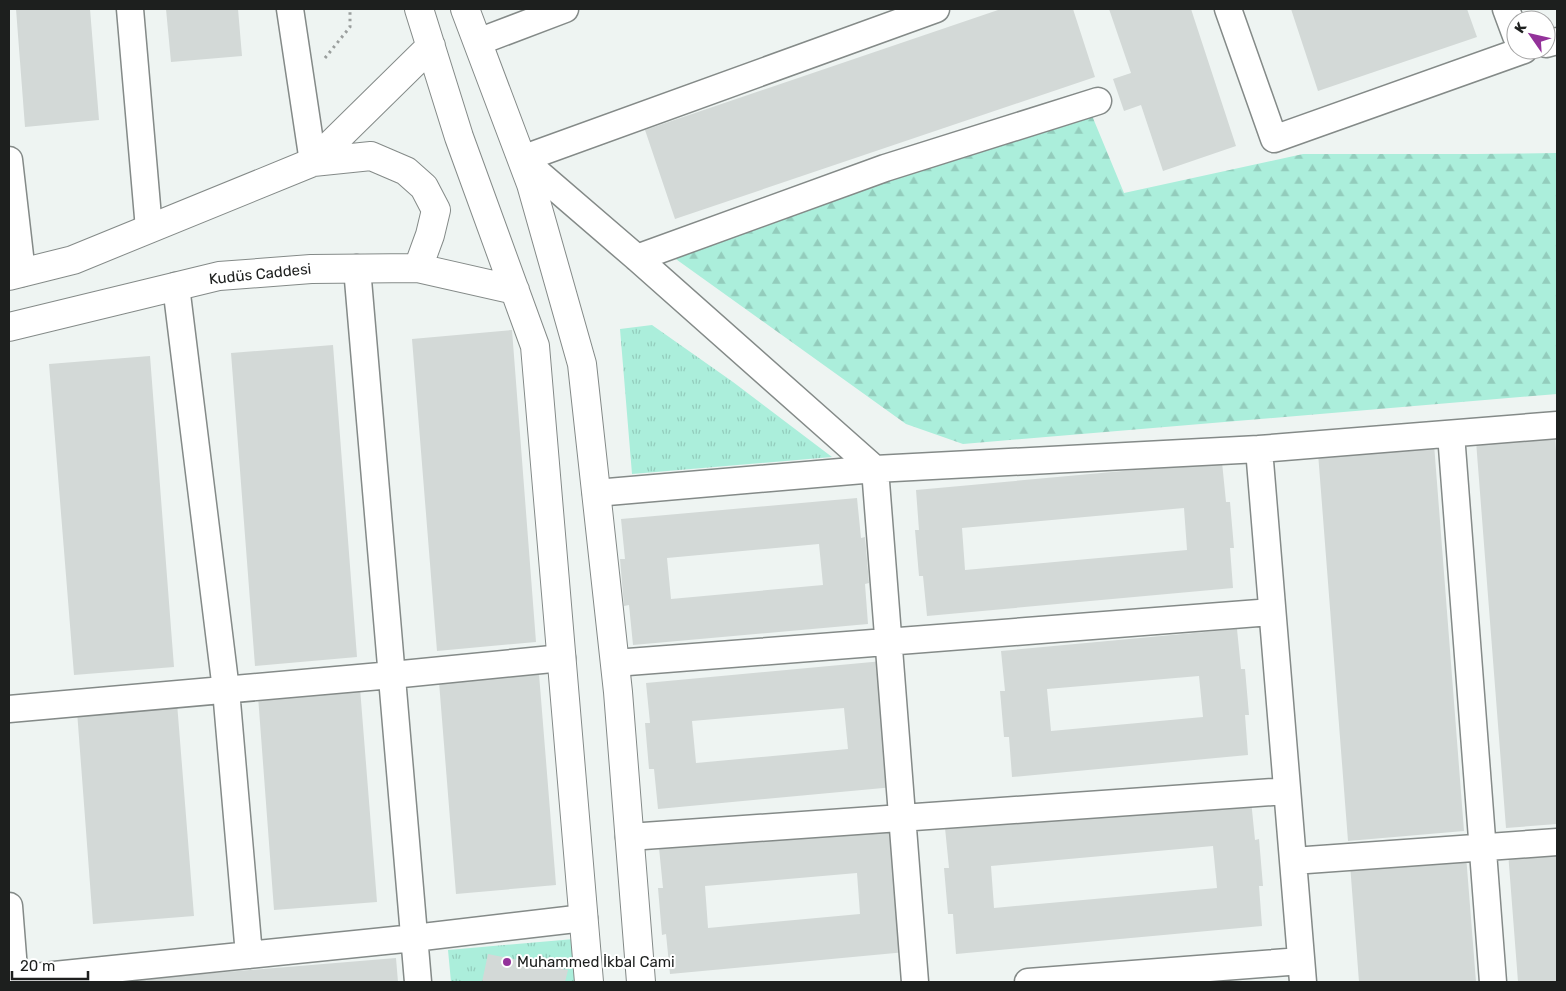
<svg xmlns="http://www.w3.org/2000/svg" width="1566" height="991" viewBox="0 0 1566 991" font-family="Rubik,sans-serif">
<defs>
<pattern id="grass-tufts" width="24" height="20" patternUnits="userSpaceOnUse" patternTransform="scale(1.25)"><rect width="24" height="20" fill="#abeedb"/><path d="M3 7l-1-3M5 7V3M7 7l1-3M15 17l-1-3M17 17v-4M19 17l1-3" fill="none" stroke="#93ccbc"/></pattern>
<pattern id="forest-firs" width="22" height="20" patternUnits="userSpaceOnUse" patternTransform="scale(1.25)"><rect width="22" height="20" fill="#abeedb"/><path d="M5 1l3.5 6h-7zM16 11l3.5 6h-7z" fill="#93ccbc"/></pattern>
</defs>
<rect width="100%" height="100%" fill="#eef4f2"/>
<path fill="url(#grass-tufts)" d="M652 325 733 382 832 457 632 474 620 329Z
M574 939 577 982H451L448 950Z"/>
<path fill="url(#forest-firs)" d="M1088 106 1124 193 1303 154H1475L1557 153V394L963 444 906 424 666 252Z"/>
<path fill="#d3d9d7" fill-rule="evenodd" d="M16 9H90L99 120 25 127Z
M166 9H238L242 56 171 62Z
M1001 9H1073L1095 77 675 219 645 130Z
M1109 9H1191L1236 146 1163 171 1141 105 1124 111 1113 79 1131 73Z
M1291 9H1467L1477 37 1318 91Z
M512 330 536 642 437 651 412 339Z
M333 345 357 657 255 666 231 353Z
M150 356 174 667 74 675 49 364Z
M1555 434 1557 468V824L1506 828 1476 441Z
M1434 444 1464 831 1348 841 1318 453Z
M1222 462 1226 502H1230L1234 548H1230L1233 588 927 616 923 576H919L915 530H919L916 490ZM1184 508 1187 550 965 570 962 528Z
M857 498 861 538 865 537 869 583 865 584 868 624 633 645 629 605 624 606 620 559H625L621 519ZM819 544 823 585 671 599 667 558Z
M1237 629 1241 669H1245L1249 715H1245L1248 755 1012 777 1009 737H1004L1000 691H1005L1001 651ZM1199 676 1203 717 1051 731 1047 689Z
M883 661 894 787 658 809 654 769H649L645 723H650L646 683ZM844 708 848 749 696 763 692 721Z
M539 674 556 885 456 894 439 682Z
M360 688 377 902 274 910 258 696Z
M177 703 194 916 93 924 77 711Z
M1251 800 1255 840 1259 839 1263 886H1259L1262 926 956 954 953 914H948L944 868H949L945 828ZM1213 846 1217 888 994 908 991 866Z
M895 827 906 952 670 974 666 934 662 935 658 888H663L659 848ZM857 873 860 914 708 928 705 886Z
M1557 848V982H1518L1508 852Z
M1466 855 1476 982H1359L1350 864Z
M488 954 568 970 565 982H482Z
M396 958 398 982H118V981Z"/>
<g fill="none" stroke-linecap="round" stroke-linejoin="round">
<defs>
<path id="minor" d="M130 9 149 229
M290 9 313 162
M1228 9 1274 139 1524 50
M1506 9 1516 36
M478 42 565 9
M1546 44 1557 41
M9 160 22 273
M637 258 885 168 1098 101
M357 268 418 982
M176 286 226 690 249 955
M1451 434 1493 982
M1259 449 1303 982
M596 493 875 469 1259 449 1557 425
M615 663 1272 612
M9 709 392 675 562 658
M629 837 1287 791
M1293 861 1557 842
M9 906 15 982
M15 979 414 938 584 918
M915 982 875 469 637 258 522 159 936 9
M1028 982 1301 961"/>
<path id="tertiary" d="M419 9 459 137 535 346 589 982
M465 9 531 184 582 364 618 692 641 982
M313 162 371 156 406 171 424 187 436 210 430 235 418 268
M9 276 73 260 313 162 431 46
M9 327 219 276 311 269 418 268 515 290"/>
</defs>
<use href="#minor" stroke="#848a88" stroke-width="29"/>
<use href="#tertiary" stroke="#848a88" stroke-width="30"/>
<path stroke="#9a9e9d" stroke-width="3" stroke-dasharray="2.5 4" stroke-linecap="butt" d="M325 58 350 27V9"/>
<use href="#minor" stroke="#fff" stroke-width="26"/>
<use href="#tertiary" stroke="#fff" stroke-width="28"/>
</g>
<circle fill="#93329a" stroke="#fff" stroke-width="2" cx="507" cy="962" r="5"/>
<g text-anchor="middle" stroke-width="4" stroke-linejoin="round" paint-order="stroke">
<g font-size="15" fill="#1d1f1e" stroke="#fff">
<text transform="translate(260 274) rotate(-6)" y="5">Kudüs Caddesi</text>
</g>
<g font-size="15" fill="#1d1f1e" stroke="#fff" text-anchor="start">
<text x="517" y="967">Muhammed İkbal Cami</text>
</g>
</g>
<rect width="1566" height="991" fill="none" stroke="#1d1f1e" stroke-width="20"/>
<g transform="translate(1531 35) rotate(304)"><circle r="24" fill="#ffffff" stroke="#a5a5a5"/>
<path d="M0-4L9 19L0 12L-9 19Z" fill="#93329a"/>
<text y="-8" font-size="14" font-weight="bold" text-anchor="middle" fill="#1d1f1e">K</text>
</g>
<path d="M12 971v8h76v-8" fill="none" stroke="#1d1f1e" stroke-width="2.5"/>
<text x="20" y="971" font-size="15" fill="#1d1f1e" stroke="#ffffff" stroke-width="4" paint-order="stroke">20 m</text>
</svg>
